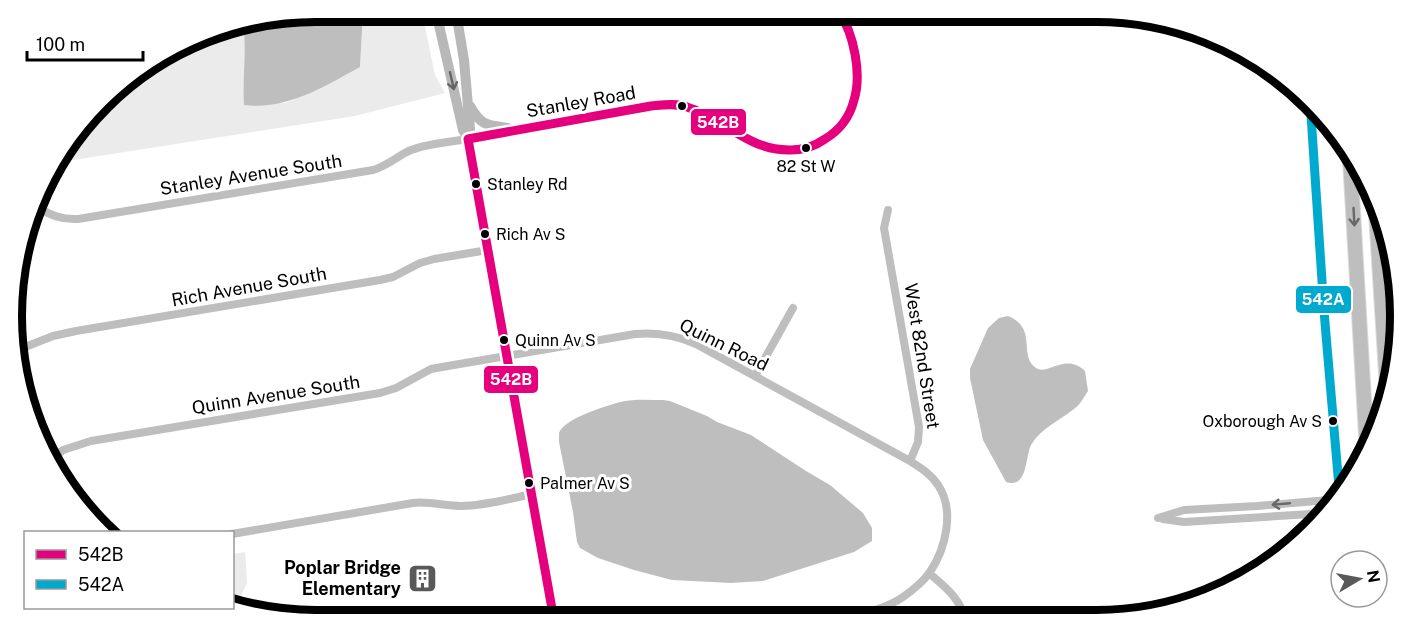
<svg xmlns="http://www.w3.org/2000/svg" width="1413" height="633" viewBox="0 0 1413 633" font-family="'Public Sans',sans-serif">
<rect width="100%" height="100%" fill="#fff"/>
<path fill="#ebebeb" d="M363 12H422L435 75 445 93 355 116 54 163 116 87 218 28 243 24C247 51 242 78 244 104L285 103 322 88 360 67Z
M245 552 247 583 237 605 233 604V554Z"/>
<path fill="#bebebe" d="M317 12H363L360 67C324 87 287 110 244 105 242 78 247 51 243 24Z
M1008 316C1038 328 1018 356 1036 368 1047 376 1066 352 1085 371L1088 391C1084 397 1080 405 1074 409 1059 421 1041 428 1031 445 1025 457 1028 489 1006 482L983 440 970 378V369L988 328 999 318Z
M663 400 670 401 707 416 717 422 751 435 806 471 830 485 863 513 872 528V541L854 552 763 581 731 583 672 580 634 570 598 558 580 548 577 542 573 512 559 442C559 440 559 435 559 433 564 418 611 404 625 401 637 399 651 400 663 400Z"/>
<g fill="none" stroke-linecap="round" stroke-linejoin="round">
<defs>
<path id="highway" d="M1350 159 1367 452
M1375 196 1387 389"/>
</defs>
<use href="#highway" stroke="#dbdbdb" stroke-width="16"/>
<path stroke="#bebebe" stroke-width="8" d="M37 207C50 215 62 220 78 219L373 170C389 165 397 156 411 150 429 143 450 142 468 139
M888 210 884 228 919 427 918 442 910 461
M15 351 53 336 76 331 380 280 393 277 420 263 434 259 488 250
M755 376 793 308
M50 460 63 450 91 441 380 393 396 388 431 369 442 367 635 334C657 332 676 335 696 344L910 461C921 468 931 474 938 485 955 510 946 548 930 572 923 582 913 590 903 597 884 610 860 614 838 619
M50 462 99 523 109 532
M1158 518 1184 510 1257 506 1340 499
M1163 519 1184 522 1327 513
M232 534 413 503C429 501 445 506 461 506 484 506 509 499 532 494
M929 573C945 587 960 598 965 619"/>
<path stroke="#b8b8b8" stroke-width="10" d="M436 12 463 130 468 138
M456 12 464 60 470 129 468 139 554 620
M1310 100 1324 311 1340 499
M470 106C481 126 487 125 508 128
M468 139 651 106C664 105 676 103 688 107 727 120 750 156 796 150 811 149 825 141 836 131 850 118 858 96 857 77 855 56 853 29 839 12"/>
<use href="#highway" stroke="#bebebe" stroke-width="14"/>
<defs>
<path id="bus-1" d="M468 139 651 106C663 105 676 103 687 107 725 119 748 151 791 150 803 150 815 146 825 139 840 130 850 116 854 100 862 74 854 34 839 12
M468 139 554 620"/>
<path id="bus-2" d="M1310 100 1324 311 1340 499"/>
</defs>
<use href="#bus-1" stroke="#fff" stroke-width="14"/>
<use href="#bus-2" stroke="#fff" stroke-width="14"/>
<use href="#bus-1" stroke="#e5007d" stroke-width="9"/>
<use href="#bus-2" stroke="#00a9ce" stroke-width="9"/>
</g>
<defs><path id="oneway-shaft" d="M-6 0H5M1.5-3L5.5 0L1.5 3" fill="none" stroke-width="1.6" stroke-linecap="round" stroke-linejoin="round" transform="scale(1.5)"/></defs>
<use stroke="#656565" href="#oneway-shaft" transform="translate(452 81) rotate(77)"/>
<g stroke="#686868">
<use href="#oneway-shaft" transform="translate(1354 217) rotate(87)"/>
<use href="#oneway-shaft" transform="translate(1281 504) rotate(175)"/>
</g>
<defs>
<symbol id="building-square" viewBox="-11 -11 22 22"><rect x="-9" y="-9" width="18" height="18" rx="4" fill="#595959" stroke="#fff"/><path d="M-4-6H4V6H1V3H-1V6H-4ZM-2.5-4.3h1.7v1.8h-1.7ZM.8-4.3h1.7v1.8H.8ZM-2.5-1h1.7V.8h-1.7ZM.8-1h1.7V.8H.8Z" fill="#fff"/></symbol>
</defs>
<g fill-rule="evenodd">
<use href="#building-square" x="406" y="562" width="33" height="33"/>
</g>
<g fill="#000" stroke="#fff" stroke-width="2">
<circle cx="682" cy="106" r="5"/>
<circle cx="806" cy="148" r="5"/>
<circle cx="476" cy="184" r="5"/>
<circle cx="485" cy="234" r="5"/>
<circle cx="504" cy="340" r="5"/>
<circle cx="1333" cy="421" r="5"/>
<circle cx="529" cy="483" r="5"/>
</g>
<g text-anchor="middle" stroke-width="6" stroke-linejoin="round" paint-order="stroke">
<g font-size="16" fill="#000" stroke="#fff" text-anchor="start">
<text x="806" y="172" text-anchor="middle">82 St W</text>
<text x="487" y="190">Stanley Rd</text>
<text x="496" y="240">Rich Av S</text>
<text x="515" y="346">Quinn Av S</text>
<text x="1322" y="427" text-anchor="end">Oxborough Av S</text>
<text x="540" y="489">Palmer Av S</text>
</g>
<g font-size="18" fill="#000" stroke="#fff">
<text transform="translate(581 102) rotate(-10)" y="6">Stanley Road</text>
<text transform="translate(251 175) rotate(-9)" y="6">Stanley Avenue South</text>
<text transform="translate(249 287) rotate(-10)" y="6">Rich Avenue South</text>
<text transform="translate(724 345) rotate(26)" y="6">Quinn Road</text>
<text transform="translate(922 356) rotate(81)" y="6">West 82nd Street</text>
<text transform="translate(276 395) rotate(-9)" y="6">Quinn Avenue South</text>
</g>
<g font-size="18" font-weight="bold" fill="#000" stroke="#fff" text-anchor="end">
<text x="401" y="574">Poplar Bridge<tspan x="401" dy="21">Elementary</tspan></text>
</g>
</g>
<path d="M0 0H1413V633H0ZM316 22H1096A294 294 0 0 1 1390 316V316A294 294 0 0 1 1096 610H316A294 294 0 0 1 22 316V316A294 294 0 0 1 316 22Z" fill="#fff" fill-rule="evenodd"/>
<path fill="none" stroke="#000" stroke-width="8" d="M316 22H1096A294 294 0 0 1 1390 316V316A294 294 0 0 1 1096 610H316A294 294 0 0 1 22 316V316A294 294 0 0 1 316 22Z"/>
<g stroke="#fff" stroke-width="2">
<rect x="690" y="108" width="57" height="28" rx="6" fill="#e5007d"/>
<rect x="1295" y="285" width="57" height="29" rx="6" fill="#00a9ce"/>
<rect x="483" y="365" width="56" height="29" rx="6" fill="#e5007d"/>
</g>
<g font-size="16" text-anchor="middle" font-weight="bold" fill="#fff">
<text x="718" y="128">542B</text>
<text x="1323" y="305">542A</text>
<text x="511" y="385">542B</text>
</g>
<rect x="24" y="531" width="210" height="78" fill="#ffffff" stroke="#999999" stroke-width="1.5"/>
<rect x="36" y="550" width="30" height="9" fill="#e5007d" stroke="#999999" stroke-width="1.5"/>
<text x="78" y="561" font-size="18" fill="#000000">542B</text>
<rect x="36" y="580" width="30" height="9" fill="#00a9ce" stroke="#999999" stroke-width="1.5"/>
<text x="78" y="591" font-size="18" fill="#000000">542A</text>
<g transform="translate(1359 579) rotate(80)"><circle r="28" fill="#ffffff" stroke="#999999" stroke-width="1.5"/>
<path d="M0-4.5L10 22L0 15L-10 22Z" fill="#595959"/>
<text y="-9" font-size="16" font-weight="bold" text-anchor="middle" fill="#000000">N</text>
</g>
<path d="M27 51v9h116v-9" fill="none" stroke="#000000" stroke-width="3"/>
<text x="36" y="51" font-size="18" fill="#000000" stroke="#ffffff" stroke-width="4.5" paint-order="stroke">100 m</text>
</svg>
